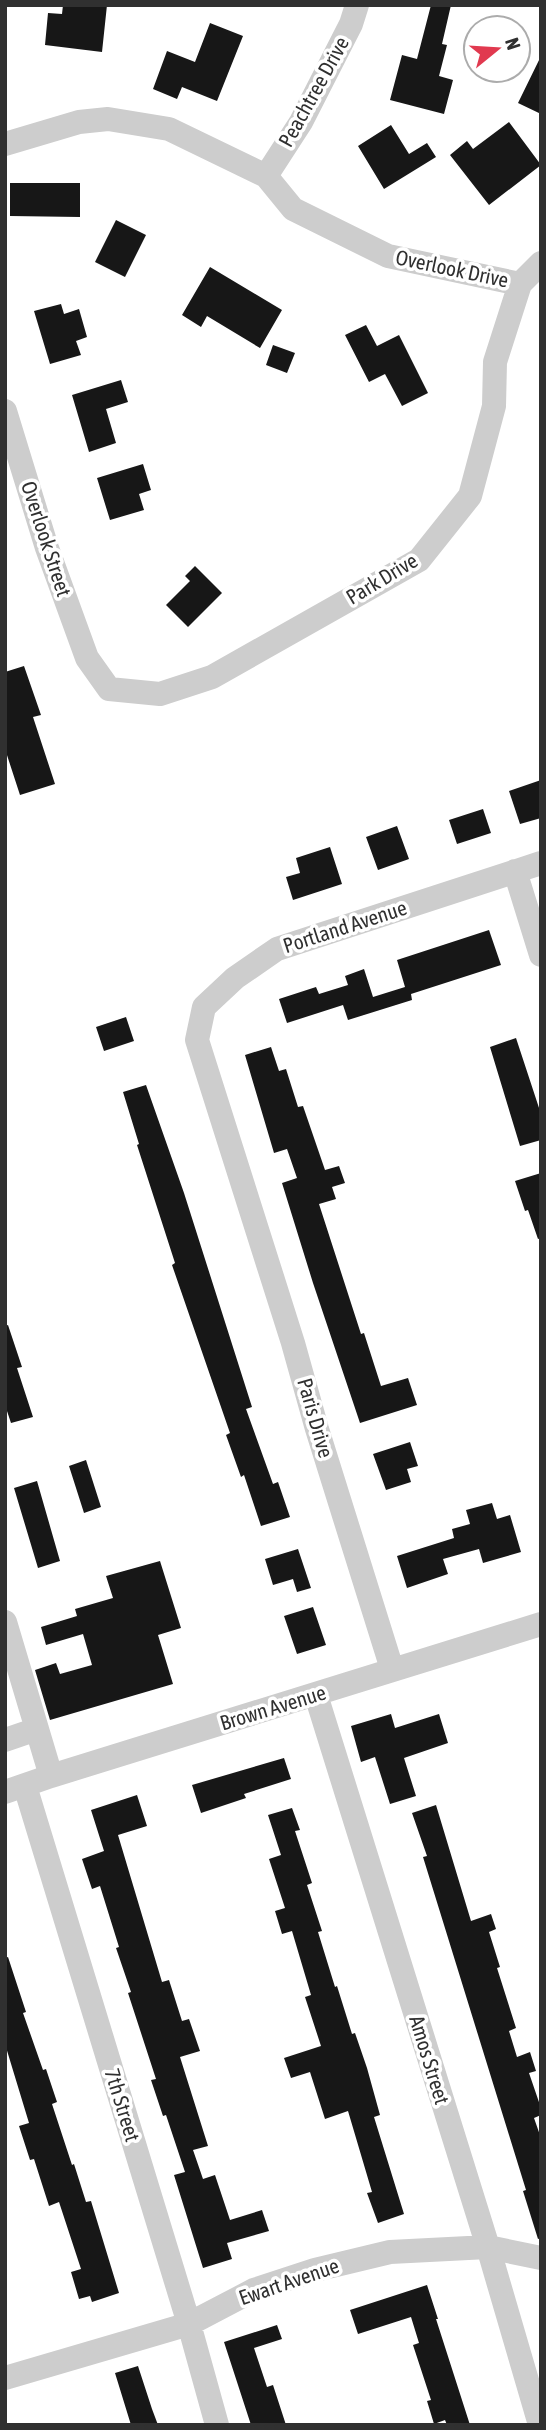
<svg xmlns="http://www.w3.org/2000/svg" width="546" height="2430" viewBox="0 0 546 2430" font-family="'Asap Condensed',sans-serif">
<rect width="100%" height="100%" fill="#fff"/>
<path fill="#171717" d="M63 5H107L102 52 45 45 48 13 62 14Z
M431 5H451L442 44 447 45 439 76 453 80 444 114 390 100 402 55 417 59Z
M210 23 243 36 217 101 182 87 177 99 153 89 167 51 195 62Z
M541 56V114L518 103Z
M509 122 541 165 489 205 450 155 467 141 473 149Z
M391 125 409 154 427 143 436 157 384 189 358 146Z
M10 183H80V217L10 216Z
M116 220 146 235 125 277 95 262Z
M210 267 282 310 260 348 207 316 201 327 182 315Z
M61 304 64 314 79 309 87 337 76 341 81 355 50 364 34 311Z
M366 325 377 346 399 335 428 393 402 406 385 374 369 382 345 335Z
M273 345 295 353 287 373 266 365Z
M121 380 128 402 106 409 116 443 89 452 72 395Z
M143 464 151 490 139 494 144 510 110 520 97 478Z
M195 566 222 593 188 627 166 605 190 581 185 576Z
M24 666 41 715 33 717 55 784 20 795 5 749V672Z
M541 780V818L520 824 509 791Z
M483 809 491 833 457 844 449 820Z
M397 826 409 859 378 870 366 837Z
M330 847 342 884 293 900 286 877 300 873 296 858Z
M489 930 501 965 411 994 412 1000 348 1020 343 1005 287 1023 279 999 316 987 319 994 348 985 345 976 364 969 373 997 405 987 397 960Z
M126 1017 134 1041 104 1051 96 1027Z
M516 1038 541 1114V1140L520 1146 490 1047Z
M271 1047 279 1071 286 1069 298 1107 303 1106 325 1170 339 1166 345 1183 332 1187 336 1199 319 1204 361 1334 364 1333 381 1386 408 1378 417 1405 360 1423 313 1283 282 1183 297 1178 287 1149 274 1153 245 1055Z
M146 1085 184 1193 252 1407 246 1409 273 1484 278 1482 290 1517 261 1526 244 1475 241 1477 226 1435 230 1433 172 1265 175 1263 137 1145 139 1144 123 1092Z
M541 1173V1238L538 1239 528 1210 525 1211 515 1181Z
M8 1325 22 1367 17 1368 33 1417 11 1423 5 1405V1326Z
M410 1442 418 1466 407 1469 411 1482 386 1490 373 1454Z
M86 1460 101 1507 84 1513 69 1466Z
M37 1481 60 1561 38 1568 14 1488Z
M492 1503 497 1519 510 1515 521 1552 483 1563 479 1549 443 1559 448 1574 407 1588 397 1556 454 1538 452 1529 470 1524 466 1510Z
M298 1549 311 1588 297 1592 293 1579 273 1585 265 1559Z
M160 1561 181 1628 158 1635 173 1684 50 1720 35 1670 56 1663 60 1674 92 1665 83 1634 46 1645 41 1627 77 1616 75 1609 113 1598 106 1576Z
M313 1607 326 1645 297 1654 284 1616Z
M391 1714 395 1728 439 1714 448 1743 404 1758 416 1796 390 1804 375 1757 361 1762 351 1726Z
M284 1758 291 1779 244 1794 246 1798 201 1813 192 1785Z
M137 1795 147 1826 118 1835 162 1982 169 1980 182 2021 189 2019 200 2051 180 2057 208 2146 193 2150 203 2179 215 2175 230 2220 262 2210 269 2231 227 2243 232 2259 203 2268 174 2175 185 2172 166 2115 163 2116 151 2080 156 2079 128 1993 131 1992 116 1948 119 1947 100 1886 92 1889 82 1859 104 1851 91 1810Z
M436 1805 471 1921 491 1914 496 1929 489 1932 500 1967 497 1968 516 2028 509 2031 517 2057 530 2052 536 2071 529 2073 541 2108V2115L534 2118 541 2138V2238L538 2239 523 2191 526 2190 423 1857 427 1856 412 1813Z
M292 1808 300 1830 295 1831 312 1883 307 1885 322 1931 318 1932 335 1987 337 1986 352 2034 355 2033 367 2068 380 2115 374 2117 404 2214 378 2223 367 2193 372 2192 348 2111 325 2119 310 2072 291 2078 284 2058 321 2046 305 1997 311 1995 292 1931 282 1934 275 1911 285 1908 269 1859 281 1855 268 1815Z
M8 1957 26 2012 23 2013 43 2070 46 2069 57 2102 52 2104 72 2165 74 2164 86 2202 91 2201 119 2293 92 2302 90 2296 79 2299 71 2272 81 2269 59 2202 49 2206 34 2159 30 2160 19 2126 29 2123 5 2044V1958Z
M427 2285 438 2319H436L470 2425H447L445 2420 434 2424 427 2401 431 2400 413 2345 419 2343 411 2317 358 2334 350 2310Z
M277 2325 282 2339 254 2348 267 2387 273 2385 286 2425H251L224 2342Z
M138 2366 152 2409 158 2425H131L115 2373Z"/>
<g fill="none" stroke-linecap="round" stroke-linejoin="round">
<path stroke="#cdcdcd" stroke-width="24" d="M5 144 79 122 108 119 169 129 266 176 293 209 388 256 520 284
M266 176 301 122 351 24 357 5
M5 411 47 548 87 658 109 689 160 694 212 677 419 560 470 496 494 406 495 362 520 284 541 263
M515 871 541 955
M5 1622 51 1776
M392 1669 317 1429 293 1343 197 1040 204 1007 235 978 277 949 541 863
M316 1695 488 2247 540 2425
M5 1740 37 1729
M25 1786 189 2324 217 2425
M5 1792 51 1776 541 1624
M5 2378 189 2324 254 2290 315 2270 390 2252 488 2247 541 2258"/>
</g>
<g text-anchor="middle" stroke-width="7" stroke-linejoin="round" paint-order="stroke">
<g font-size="21" fill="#303030" stroke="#fff">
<text transform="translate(314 92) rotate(-61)" y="7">Peachtree Drive</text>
<text transform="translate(452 269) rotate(12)" y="7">Overlook Drive</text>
<text transform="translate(46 539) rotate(72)" y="7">Overlook Street</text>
<text transform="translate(382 579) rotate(-31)" y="7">Park Drive</text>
<text transform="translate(345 927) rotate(-18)" y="7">Portland Avenue</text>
<text transform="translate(315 1418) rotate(74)" y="7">Paris Drive</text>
<text transform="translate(273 1708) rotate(-17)" y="7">Brown Avenue</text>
<text transform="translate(429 2060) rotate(73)" y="7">Amos Street</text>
<text transform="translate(122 2105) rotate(73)" y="7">7th Street</text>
<text transform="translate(289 2282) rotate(-19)" y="7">Ewart Avenue</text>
</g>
</g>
<rect width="546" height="2430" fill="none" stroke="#303030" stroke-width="14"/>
<g transform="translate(497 49) rotate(72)"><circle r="33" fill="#ffffff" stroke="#acacac" stroke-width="2"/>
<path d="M0-5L12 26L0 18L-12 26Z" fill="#e1394f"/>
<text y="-10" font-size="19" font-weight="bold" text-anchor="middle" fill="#303030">N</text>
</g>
</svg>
